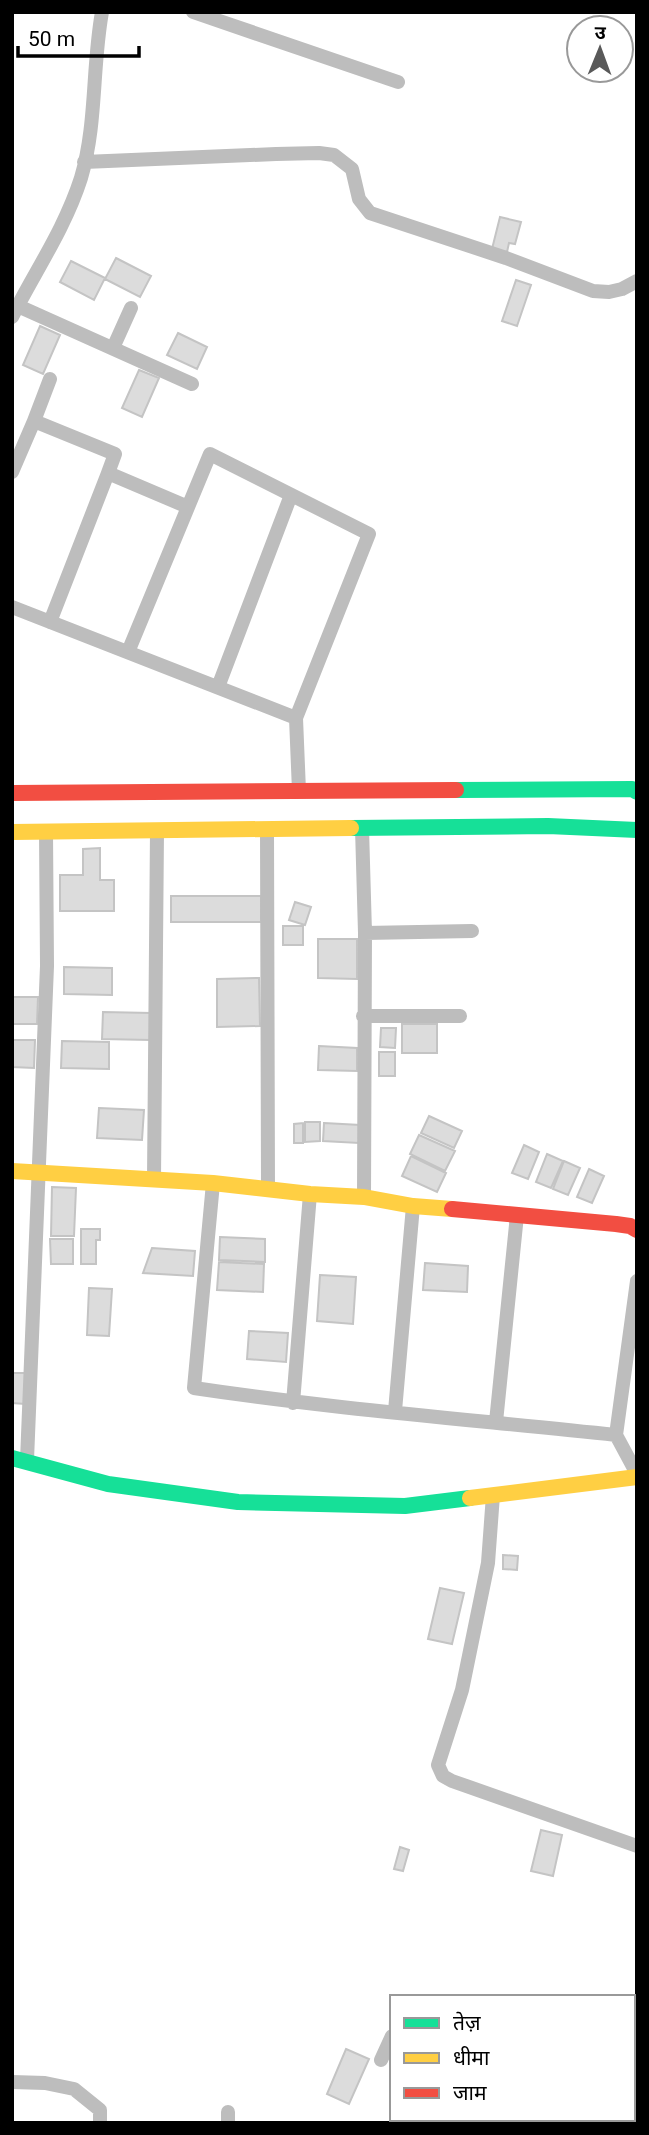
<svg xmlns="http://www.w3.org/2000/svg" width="649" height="2135" viewBox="0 0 649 2135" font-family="Roboto,'Noto Sans Devanagari',sans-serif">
<rect width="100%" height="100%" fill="#fff"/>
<path fill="#dcdcdc" stroke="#c4c4c4" stroke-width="2" d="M500 217 521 222 515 244 509 243 507 252 492 249Z
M116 258 151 276 140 297 105 279Z
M71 261 105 278 94 300 60 282Z
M516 280 531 285 517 326 502 321Z
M40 326 60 335 43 374 23 365Z
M178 333 207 347 197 369 167 355Z
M139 370 159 378 142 417 122 408Z
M100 848V880H114V911H60V875H83V849Z
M171 896H261V922H171Z
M295 902 311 907 305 925 289 920Z
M283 926H303V945H283Z
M318 939H357V979L318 978Z
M64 967 112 968V995L64 994Z
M259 978 260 1026 217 1027V979Z
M12 997H38L37 1024H12Z
M103 1012 151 1013 150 1040 102 1039Z
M402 1024H437V1053H402Z
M381 1028H396L395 1048 380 1047Z
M12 1040H35L34 1068 12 1067Z
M62 1041 109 1042V1069L61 1068Z
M319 1046 357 1048V1071L318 1070Z
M379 1052H395V1076H379Z
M99 1108 144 1110 142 1140 97 1138Z
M429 1116 462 1131 454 1148 421 1133Z
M305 1122H320V1141L305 1142Z
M303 1123V1143H294V1124Z
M324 1123 360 1125 359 1143 323 1141Z
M419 1135 455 1151 445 1171 410 1154Z
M524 1145 539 1152 528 1179 512 1173Z
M547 1154 563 1161 551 1188 536 1182Z
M411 1156 446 1173 437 1192 402 1176Z
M564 1161 580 1168 568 1195 553 1189Z
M589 1169 604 1176 592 1203 577 1197Z
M52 1187 76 1188 74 1236H51Z
M81 1229H100V1240H96V1264H81Z
M220 1237 265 1239V1262L219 1260Z
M50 1239H73V1264H51Z
M152 1248 195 1251 193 1276 143 1273Z
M219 1262 264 1264 263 1292 217 1290Z
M425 1263 468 1266 467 1292 423 1290Z
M320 1275 356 1277 353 1324 317 1321Z
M89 1288 112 1289 109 1336 87 1335Z
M249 1331 288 1333 286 1362 247 1359Z
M12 1373H26L25 1404 12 1403Z
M503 1555 518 1556 517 1570 503 1569Z
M440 1588 464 1593 452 1644 428 1639Z
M541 1830 562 1835 553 1876 531 1871Z
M400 1847 409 1850 403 1871 394 1869Z
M346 2049 369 2059 349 2104 327 2094Z"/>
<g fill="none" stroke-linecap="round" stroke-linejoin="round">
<path stroke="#bdbdbd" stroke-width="14" d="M193 12 398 82
M84 162 276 154 319 153 334 155 352 169 359 199 370 213 506 258 593 291 609 292 622 289 637 281
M18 306 192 384
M12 317C36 270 65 228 81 178 97 124 92 67 102 12
M113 348 131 308
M34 421 50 379
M12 472 34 421 115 454 108 473 188 507
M12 607 296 718 299 791
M50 622 108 473
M128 652 210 454 369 534 296 718
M218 687 291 495
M362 828 365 933 364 1197
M267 830 268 1188
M365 933 472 931
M363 1016H460
M154 1179 157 831
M213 1183 194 1388C334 1409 476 1420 616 1435
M637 1281 616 1435 637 1474
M293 1403 310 1194
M395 1411 413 1206
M496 1422 517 1215
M27 1460 47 966 46 832
M493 1495 488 1563 462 1690 438 1765 443 1776 452 1781 637 1846
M633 2054 637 2058
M381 2060 392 2036
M12 2082 45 2083 74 2089 100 2110V2123
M228 2112V2123"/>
<path stroke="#16e098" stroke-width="16" d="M456 790 632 789 637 792
M351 828 548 826 637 830
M12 1458 108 1484 238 1502 405 1506 470 1498"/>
<path stroke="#ffcf43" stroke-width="16" d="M12 832 351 828
M12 1171 213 1183 310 1194 364 1197 413 1206 452 1209
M470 1498 637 1477"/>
<path stroke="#f24e42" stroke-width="16" d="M12 793 456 790
M452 1209 616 1224 630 1226 637 1230"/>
</g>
<rect width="649" height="2135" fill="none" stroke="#000000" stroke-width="28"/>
<rect x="390" y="1995" width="245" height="126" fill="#ffffff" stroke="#999999" stroke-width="2"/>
<rect x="404" y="2018" width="35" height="10" fill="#16e098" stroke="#999999" stroke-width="2"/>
<text x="453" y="2030" font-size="21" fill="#000000">तेज़</text>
<rect x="404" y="2053" width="35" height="10" fill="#ffcf43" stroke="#999999" stroke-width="2"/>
<text x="453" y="2065" font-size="21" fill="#000000">धीमा</text>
<rect x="404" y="2088" width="35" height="10" fill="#f24e42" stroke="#999999" stroke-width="2"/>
<text x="453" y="2100" font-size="21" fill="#000000">जाम</text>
<g transform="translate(600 49) rotate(1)"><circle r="33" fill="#ffffff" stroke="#999999" stroke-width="2"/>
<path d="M0-5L12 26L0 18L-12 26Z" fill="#595959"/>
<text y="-10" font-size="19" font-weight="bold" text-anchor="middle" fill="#000000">उ</text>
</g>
<path d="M18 46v10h121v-10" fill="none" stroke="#000000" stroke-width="3.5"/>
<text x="28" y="46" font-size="21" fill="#000000" stroke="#ffffff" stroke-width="5" paint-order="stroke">50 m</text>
</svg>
